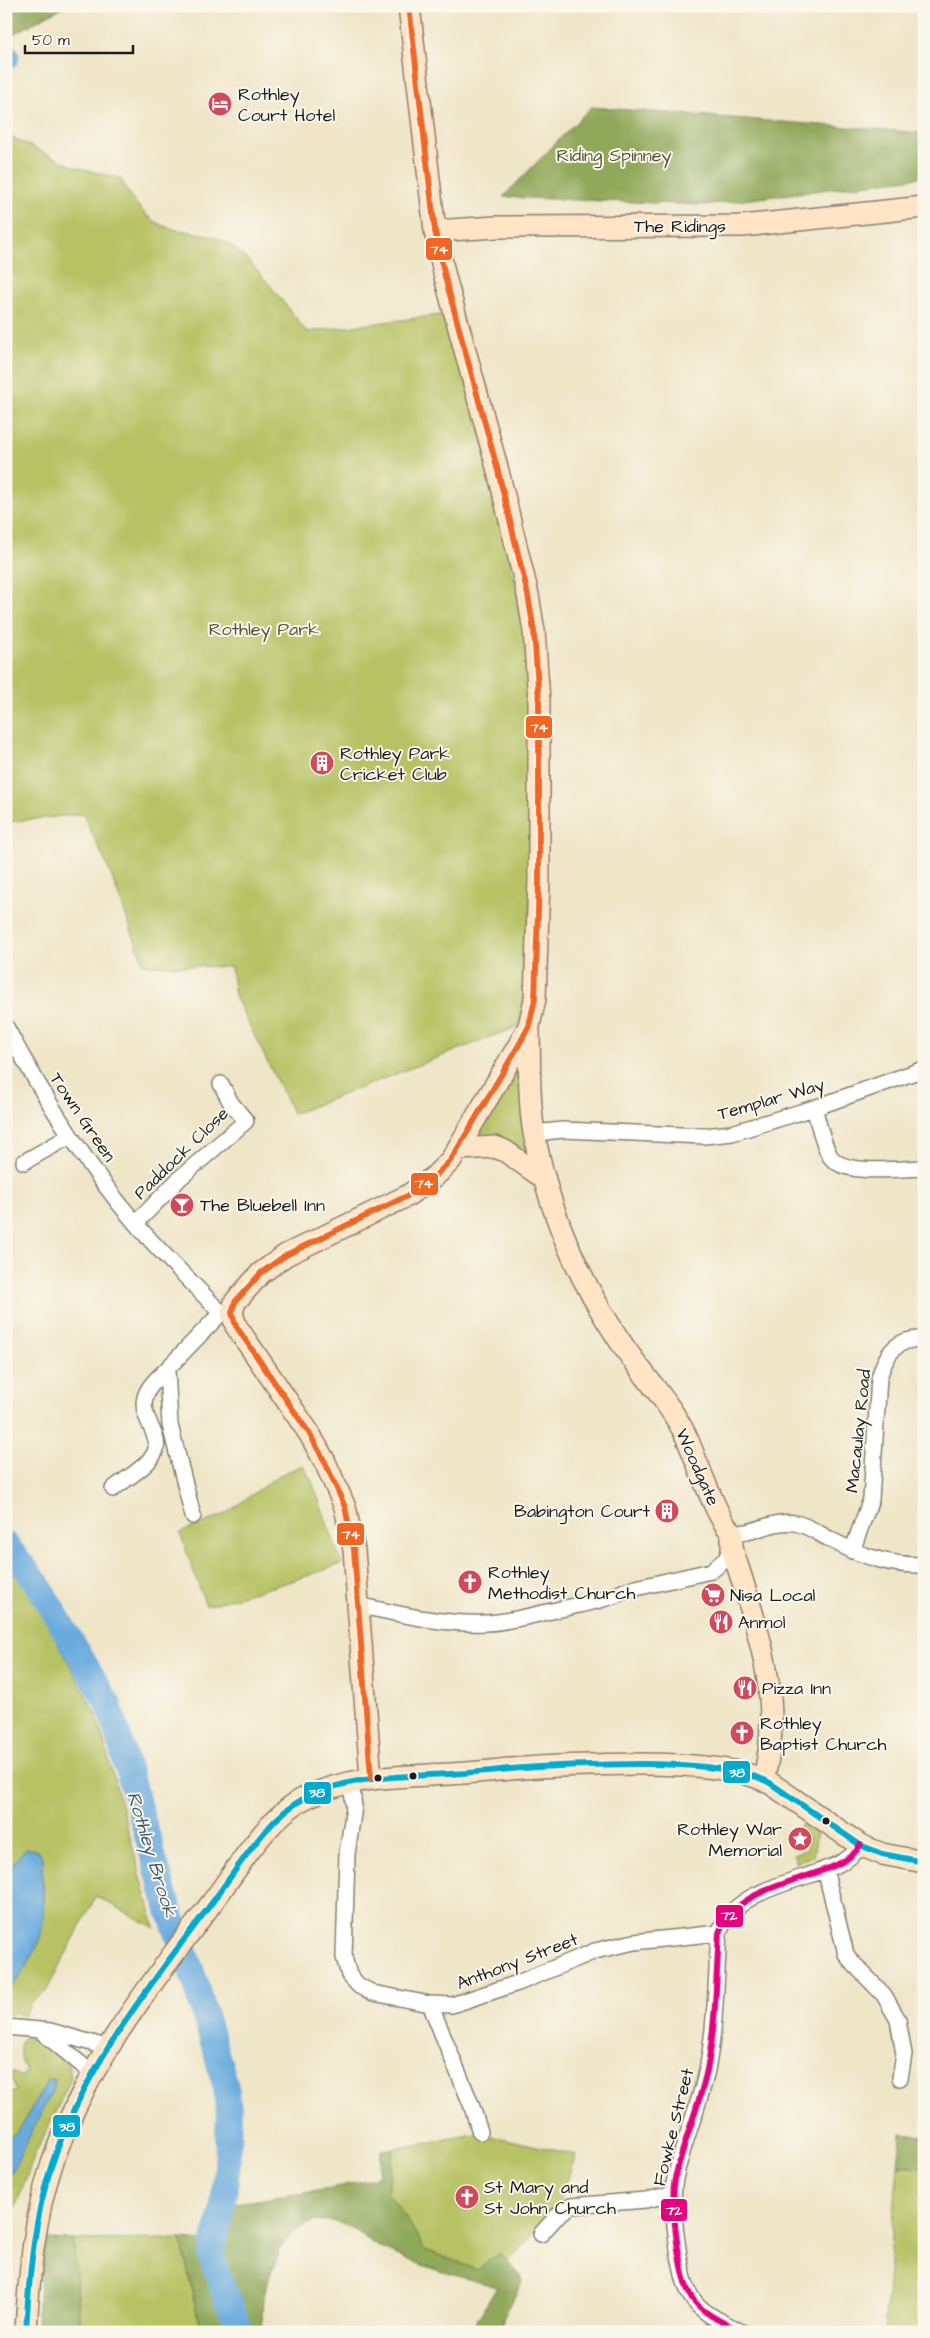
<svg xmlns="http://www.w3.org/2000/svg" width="930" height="2338" viewBox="0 0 930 2338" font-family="'Architects Daughter',sans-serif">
<rect width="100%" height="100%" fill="#fbf7ec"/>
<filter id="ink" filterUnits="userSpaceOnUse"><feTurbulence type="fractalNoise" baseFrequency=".02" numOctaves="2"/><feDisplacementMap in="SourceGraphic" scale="10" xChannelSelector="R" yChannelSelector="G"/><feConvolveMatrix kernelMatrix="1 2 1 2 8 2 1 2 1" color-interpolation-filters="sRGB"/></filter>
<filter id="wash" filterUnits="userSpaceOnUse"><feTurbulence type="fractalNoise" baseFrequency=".0096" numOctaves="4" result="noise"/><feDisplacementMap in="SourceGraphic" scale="20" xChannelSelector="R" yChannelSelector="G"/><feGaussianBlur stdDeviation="1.12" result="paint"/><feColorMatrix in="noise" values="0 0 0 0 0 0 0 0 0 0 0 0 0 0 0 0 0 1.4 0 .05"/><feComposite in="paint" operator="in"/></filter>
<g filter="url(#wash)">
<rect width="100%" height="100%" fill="#efe5c7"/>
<path fill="#b6c264" stroke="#696f40" d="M6 135 75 167 121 179C129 196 143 216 161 225 181 234 207 230 227 243 253 259 286 307 307 332L448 314 496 488 531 660 530 969 519 1026 293 1114 235 996 231 967 144 965 110 872 83 814 6 822Z
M516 1069H519L531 1157 473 1137Z
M303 1465 313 1484 342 1564 289 1582 206 1606 180 1533 225 1514 278 1476Z
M6 1563 30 1592 96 1713 155 1928 96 1896 46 1992 31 2002 25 2015 6 2014Z
M802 1823 817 1833 813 1856 795 1863 794 1854 806 1850 808 1837 801 1831H795Z
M24 2037 46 2044 68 2062 71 2079 35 2154 16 2206 6 2207V2095L16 2091 10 2073 14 2072 21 2077 27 2070C20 2060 16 2048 24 2037Z
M485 2132 487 2137 501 2138 576 2155 559 2204 508 2262 499 2253 478 2270 425 2250 407 2219 388 2194 393 2149Z
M898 2166 924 2168V2332H884Z
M181 2239 201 2332H81L73 2240Z"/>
<path fill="#90a85a" stroke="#56623b" d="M6 6H65L6 38Z
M591 107 924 133V177L704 205 503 197Z
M901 2134 924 2136V2168L898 2166Z
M393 2149 388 2194 407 2219 425 2250 478 2270 499 2253 520 2275 522 2282 503 2319 504 2332H470L497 2287C467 2278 435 2271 406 2259 396 2254 384 2250 375 2245 366 2239 359 2232 350 2227 312 2209 286 2231 274 2265 265 2288 259 2307 264 2332H201L181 2239 222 2243 229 2204 317 2191 372 2179 380 2174 381 2150Z
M45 2239 73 2240 81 2332H35Z"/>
<path fill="#6babde" stroke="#44647d" d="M26 1849C36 1849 40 1851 43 1860 39 1903 54 1924 26 1966 20 1976 17 1984 6 1989V1877L17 1858Z
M49 2079 55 2080 52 2091 6 2184V2142L17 2132Z"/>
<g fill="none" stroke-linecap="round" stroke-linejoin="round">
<path stroke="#6babde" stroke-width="26" d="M6 56V57
M6 1545 37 1583 109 1705 169 1910 195 1981 226 2087 229 2110 227 2170 222 2211 211 2257 240 2332"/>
</g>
</g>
<g filter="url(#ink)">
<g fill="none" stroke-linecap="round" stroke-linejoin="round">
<defs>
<path id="street" d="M6 1027C43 1096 85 1164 136 1224 161 1253 189 1279 215 1307L222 1312 232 1313
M814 1108C819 1124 822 1142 830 1156 843 1177 902 1168 924 1168
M534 1133 563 1130 704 1136 732 1133 814 1108 924 1069
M24 1162 70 1136
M136 1223 180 1178 246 1121 231 1103 221 1084
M113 1489C124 1480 148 1466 154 1454 165 1435 135 1416 147 1392 151 1383 160 1376 167 1369
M193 1516 170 1425 167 1369 222 1312
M732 1532C753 1536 772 1519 795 1523 808 1525 821 1535 833 1541 862 1556 890 1566 924 1565
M852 1551 871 1499 879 1378C886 1354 895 1338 924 1339
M357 1605C399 1614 443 1625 486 1623 511 1622 537 1614 561 1609 583 1604 607 1600 627 1590L711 1571 725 1560 732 1548
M351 1782 354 1807 347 1854 344 1957 349 1975 359 1986 373 1993 430 2004 452 2005 518 1983 595 1951 634 1942 719 1933
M825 1869 846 1954 851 1961 884 1995 898 2020 904 2054 900 2078
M430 2004 471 2104 480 2132
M6 2027 50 2031 109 2048
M42 2032 93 2074
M541 2234 559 2214 571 2206 646 2200 673 2194
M742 2332C726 2324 702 2314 692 2298 679 2279 670 2202 675 2179 683 2142 699 2107 707 2070 716 2025 716 1978 719 1933 739 1875 843 1882 860 1845"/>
<path id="secondary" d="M435 231 496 227 742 226 924 207
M529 1028C530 1062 528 1099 534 1133 547 1205 576 1274 616 1335 637 1369 667 1398 685 1434 694 1452 718 1524 732 1532V1548C755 1623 786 1700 763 1780
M459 1149 495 1147 505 1151 545 1179
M371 1778 354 1550 345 1507 325 1462 309 1433 236 1326 232 1313 235 1302 261 1273 286 1255 407 1196 434 1177 451 1160 520 1043 529 1026 535 999 539 881V701L534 631 528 595 498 471 445 277 435 231 409 6
M26 2332C29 2276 34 2217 52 2164 84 2067 151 1984 211 1904 237 1870 267 1817 305 1798 351 1775 400 1777 450 1774 486 1772 522 1767 559 1766 614 1764 724 1758 770 1783L860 1845 882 1854 924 1862"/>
</defs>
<use href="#street" stroke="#868072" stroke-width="18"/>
<use href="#secondary" stroke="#868072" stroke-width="24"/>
<use href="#street" stroke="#fff" stroke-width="15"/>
<use href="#secondary" stroke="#ffe4c6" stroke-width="21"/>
<defs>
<path id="bus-1" d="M26 2332C29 2276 34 2217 52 2164 84 2067 151 1984 211 1904 237 1870 267 1817 305 1798 351 1775 400 1777 450 1774 486 1772 522 1767 559 1766 614 1764 724 1758 770 1783L860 1845 882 1854 924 1862"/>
<path id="bus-2" d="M371 1778 354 1550 345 1507 325 1462 309 1433 236 1326 232 1313 235 1302 261 1273 286 1255 407 1196 434 1177 451 1160 520 1043 529 1026 535 999 539 881V701L534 631 528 595 498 471 445 277 435 231 409 6"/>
<path id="bus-3" d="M742 2332C726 2324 702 2314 692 2298 679 2279 670 2202 675 2179 683 2142 699 2107 707 2070 716 2025 716 1978 719 1933 739 1875 843 1882 860 1845"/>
</defs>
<use href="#bus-1" stroke="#fbf7ec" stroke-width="10"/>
<use href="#bus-2" stroke="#fbf7ec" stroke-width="10"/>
<use href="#bus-3" stroke="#fbf7ec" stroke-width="10"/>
<use href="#bus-1" stroke="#00a9ce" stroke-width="6"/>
<use href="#bus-2" stroke="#f26522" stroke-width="6"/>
<use href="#bus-3" stroke="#e5007d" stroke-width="6"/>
</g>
</g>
<defs>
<symbol id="hotel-disc" viewBox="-11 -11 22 22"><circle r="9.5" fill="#d1495b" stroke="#fbf7ec"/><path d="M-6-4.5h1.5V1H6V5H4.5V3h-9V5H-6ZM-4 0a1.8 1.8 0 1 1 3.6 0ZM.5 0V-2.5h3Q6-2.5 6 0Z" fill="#fff"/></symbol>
<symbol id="building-disc" viewBox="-11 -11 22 22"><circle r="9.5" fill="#d1495b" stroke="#fbf7ec"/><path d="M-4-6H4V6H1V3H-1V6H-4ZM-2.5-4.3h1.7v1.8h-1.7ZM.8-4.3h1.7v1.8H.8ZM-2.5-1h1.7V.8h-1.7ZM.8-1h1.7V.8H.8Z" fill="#fff"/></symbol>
<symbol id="bar-disc" viewBox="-11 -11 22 22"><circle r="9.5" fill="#d1495b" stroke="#fbf7ec"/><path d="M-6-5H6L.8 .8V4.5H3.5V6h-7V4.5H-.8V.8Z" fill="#fff"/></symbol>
<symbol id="church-disc" viewBox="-11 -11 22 22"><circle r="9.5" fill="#d1495b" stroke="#fbf7ec"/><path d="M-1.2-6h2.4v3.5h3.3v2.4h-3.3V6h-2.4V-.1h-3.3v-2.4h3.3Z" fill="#fff"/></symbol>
<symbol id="supermarket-disc" viewBox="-11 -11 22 22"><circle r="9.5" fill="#d1495b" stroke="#fbf7ec"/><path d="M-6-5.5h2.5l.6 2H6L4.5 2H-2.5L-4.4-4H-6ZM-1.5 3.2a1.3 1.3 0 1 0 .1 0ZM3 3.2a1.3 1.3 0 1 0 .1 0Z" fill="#fff"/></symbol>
<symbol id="restaurant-disc" viewBox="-11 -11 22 22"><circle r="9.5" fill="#d1495b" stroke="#fbf7ec"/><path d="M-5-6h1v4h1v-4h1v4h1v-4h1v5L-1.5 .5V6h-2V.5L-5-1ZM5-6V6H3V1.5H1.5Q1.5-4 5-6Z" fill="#fff"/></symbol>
<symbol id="sight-disc" viewBox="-11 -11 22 22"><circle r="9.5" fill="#d1495b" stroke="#fbf7ec"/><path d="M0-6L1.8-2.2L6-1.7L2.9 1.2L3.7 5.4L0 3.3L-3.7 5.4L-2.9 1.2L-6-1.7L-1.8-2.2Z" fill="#fff"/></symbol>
</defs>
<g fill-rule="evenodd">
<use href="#hotel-disc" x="206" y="90" width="28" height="28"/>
<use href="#building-disc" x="308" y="749" width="28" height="28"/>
<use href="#bar-disc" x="168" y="1191" width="28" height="28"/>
<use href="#building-disc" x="653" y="1497" width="28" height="28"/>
<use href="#church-disc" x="456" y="1568" width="28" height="28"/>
<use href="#supermarket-disc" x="699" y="1581" width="28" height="28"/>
<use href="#restaurant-disc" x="707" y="1608" width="28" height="28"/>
<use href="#restaurant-disc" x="731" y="1674" width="28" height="28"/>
<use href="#church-disc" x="728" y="1719" width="28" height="28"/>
<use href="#sight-disc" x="786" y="1825" width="28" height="28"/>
<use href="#church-disc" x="453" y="2183" width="28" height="28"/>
</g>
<g fill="#1c1c1c" stroke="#fbf7ec" stroke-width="2">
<circle cx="413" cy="1776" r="4.5"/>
<circle cx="378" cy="1778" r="4.5"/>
<circle cx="826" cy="1821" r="4.5"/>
</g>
<g text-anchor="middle" stroke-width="4" stroke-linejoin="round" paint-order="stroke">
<g font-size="18" fill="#1c1c1c" stroke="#fbf7ec" text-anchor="start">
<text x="238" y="100">Rothley<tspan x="238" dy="21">Court Hotel</tspan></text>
<text x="340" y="759">Rothley Park<tspan x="340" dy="21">Cricket Club</tspan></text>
<text x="200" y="1211">The Bluebell Inn</text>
<text x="650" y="1517" text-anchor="end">Babington Court</text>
<text x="488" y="1578">Rothley<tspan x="488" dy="21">Methodist Church</tspan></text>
<text x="730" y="1601">Nisa Local</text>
<text x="738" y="1628">Anmol</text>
<text x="762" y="1694">Pizza Inn</text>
<text x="760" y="1729">Rothley<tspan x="760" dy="21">Baptist Church</tspan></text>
<text x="782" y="1835" text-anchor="end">Rothley War<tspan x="782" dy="21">Memorial</tspan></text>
<text x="484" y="2193">St Mary and<tspan x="484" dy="21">St John Church</tspan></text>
</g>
<g font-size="18" fill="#525635" stroke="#fbf7ec">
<text x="614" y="161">Riding Spinney</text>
<text x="264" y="635">Rothley Park</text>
</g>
<g font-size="18" fill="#1c1c1c" stroke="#fbf7ec">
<text x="680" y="232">The Ridings</text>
<text transform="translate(771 1099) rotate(-16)" y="6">Templar Way</text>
<text transform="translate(83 1117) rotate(56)" y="6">Town Green</text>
<text transform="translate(181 1153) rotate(-44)" y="6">Paddock Close</text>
<text transform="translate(858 1431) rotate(-84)" y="6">Macaulay Road</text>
<text transform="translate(698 1467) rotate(66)" y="6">Woodgate</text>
<text transform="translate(517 1961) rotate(-21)" y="6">Anthony Street</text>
<text transform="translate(673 2127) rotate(-76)" y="6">Fowke Street</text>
</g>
<g font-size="19" font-style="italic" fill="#405c73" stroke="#fbf7ec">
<text transform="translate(153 1854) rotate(73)" y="7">Rothley Brook</text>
</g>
</g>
<g stroke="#fbf7ec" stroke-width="2">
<rect x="425" y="237" width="28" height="24" rx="5" fill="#f26522"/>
<rect x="525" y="715" width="28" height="24" rx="5" fill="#f26522"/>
<rect x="410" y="1172" width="29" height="24" rx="5" fill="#f26522"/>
<rect x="336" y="1522" width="29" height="24" rx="5" fill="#f26522"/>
<rect x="722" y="1760" width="29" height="24" rx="5" fill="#00a9ce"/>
<rect x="303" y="1781" width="29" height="24" rx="5" fill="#00a9ce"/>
<rect x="715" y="1904" width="29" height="24" rx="5" fill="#e5007d"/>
<rect x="52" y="2114" width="29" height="24" rx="5" fill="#00a9ce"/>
<rect x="660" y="2198" width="28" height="24" rx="5" fill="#e5007d"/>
</g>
<g font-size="14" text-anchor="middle" font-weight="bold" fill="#fff">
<text x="439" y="254">74</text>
<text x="539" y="732">74</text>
<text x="424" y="1188">74</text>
<text x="351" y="1539">74</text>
<text x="737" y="1777">38</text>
<text x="317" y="1797">38</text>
<text x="729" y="1920">72</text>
<text x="67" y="2131">38</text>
<text x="674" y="2215">72</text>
</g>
<rect width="930" height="2338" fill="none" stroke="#fbf7ec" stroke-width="25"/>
<path d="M25 45v8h108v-8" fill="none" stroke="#1c1c1c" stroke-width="2.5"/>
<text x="32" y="45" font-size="15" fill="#1c1c1c" stroke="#fbf7ec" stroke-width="4" paint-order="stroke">50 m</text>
</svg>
